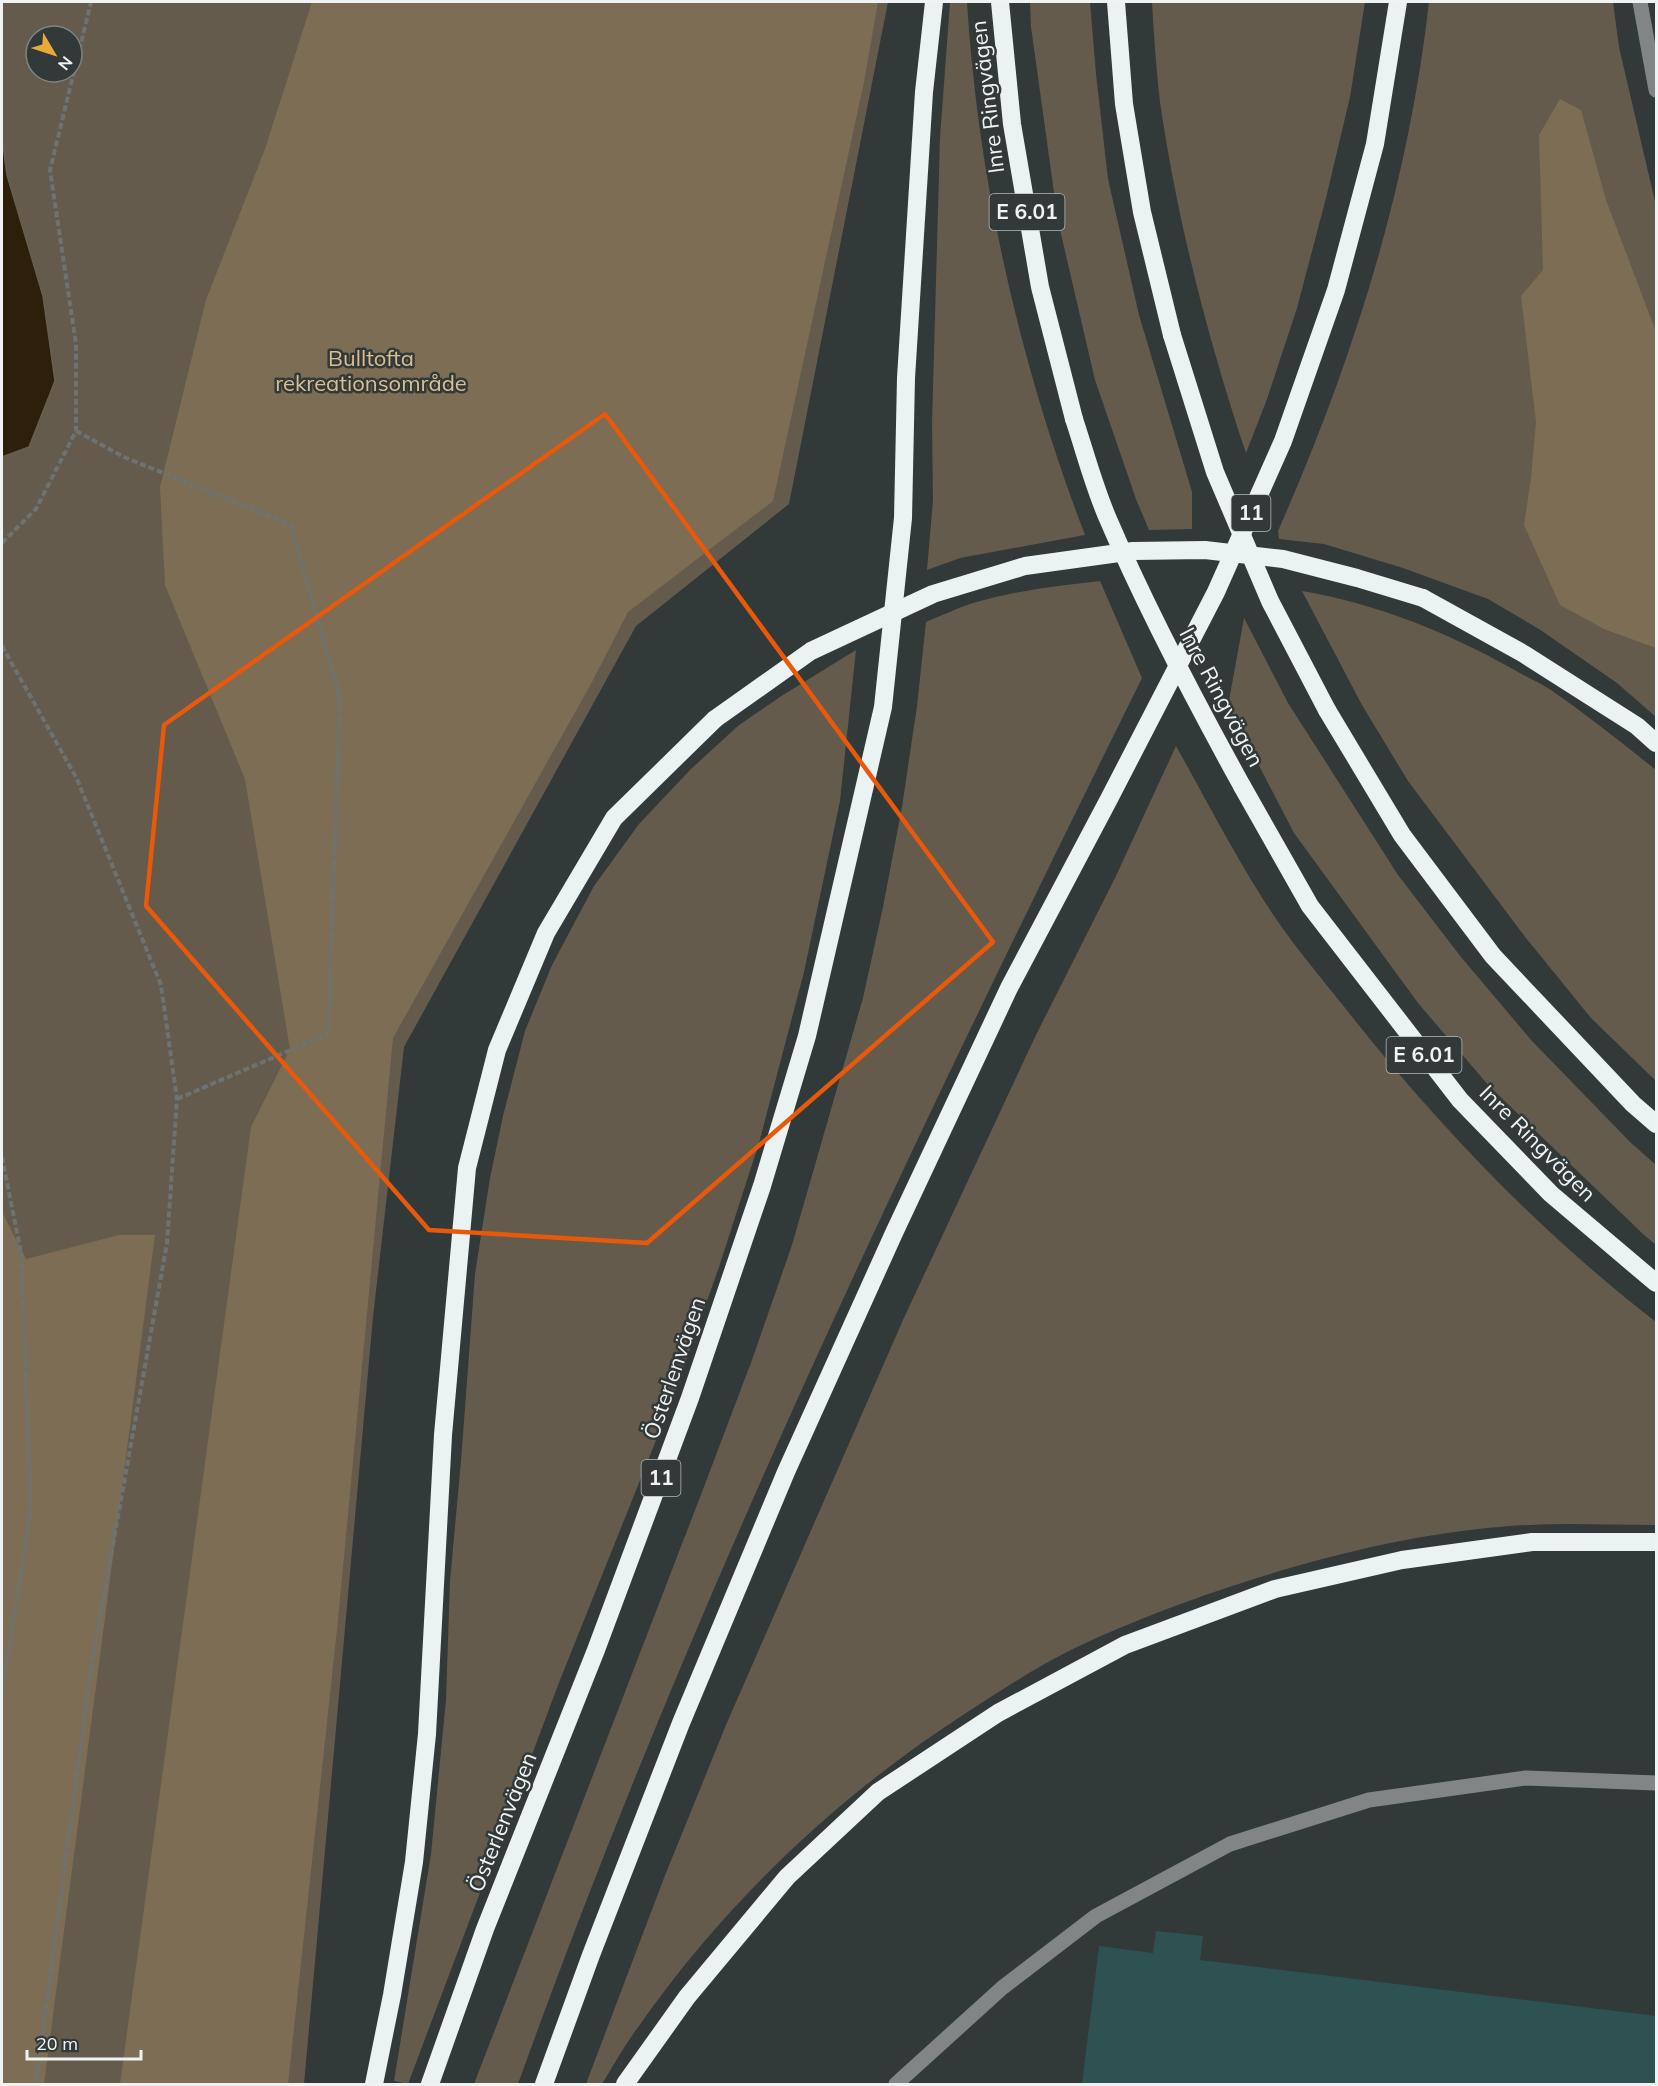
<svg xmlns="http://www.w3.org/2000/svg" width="1658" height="2086" viewBox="0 0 1658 2086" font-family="Mulish,sans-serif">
<rect width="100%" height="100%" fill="#323939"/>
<path fill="#655b4c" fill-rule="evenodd" d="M2 2H888L789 504 636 626 404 1047 373 1317 304 2084H2ZM36 36H72V72H36Z
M950 2H967C978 181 1020 366 1085 535L960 558 927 570 933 500 932 424 940 138Z
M1030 2H1090L1096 74 1108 179 1139 315 1192 492V529L1149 530 1136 499 1095 380 1058 221 1031 27Z
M1152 2H1365L1350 97 1326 198 1297 308 1267 399 1246 453C1208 340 1177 219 1160 102 1156 69 1154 35 1152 2Z
M1429 2H1613L1619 47 1656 206V717L1617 683 1539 629 1488 599 1403 568 1324 544 1279 539 1278 531C1353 361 1408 187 1429 2Z
M1100 581 1142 678C915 1137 691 1601 518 2084H474L702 1492 752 1360 792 1245 863 998 883 907 902 807 917 706 926 622C941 616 955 609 970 604 1012 591 1056 586 1100 581Z
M1302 591C1377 604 1444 631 1511 668 1524 676 1538 682 1551 690 1587 715 1622 743 1656 770V1081L1591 1018 1526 938 1408 781 1362 705Z
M1244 618 1288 703 1398 875 1461 957 1532 1041 1630 1142 1656 1165V1245L1643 1234 1489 1086 1418 1003 1294 833 1228 706Z
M856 650 840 801 804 972 759 1143 719 1267 671 1403 560 1680 408 2084 394 2081 431 1854 446 1700 450 1581 461 1461 475 1274 490 1178 503 1116 525 1031 552 965 594 886 639 824 691 769 739 725 783 695Z
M1176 746C1208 803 1238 862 1274 916 1297 950 1324 981 1349 1013 1440 1128 1541 1233 1656 1322V1525C1604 1525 1551 1522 1499 1527 1416 1534 1333 1554 1254 1579 1194 1598 1134 1620 1077 1647 1040 1665 1004 1688 969 1711 840 1794 727 1900 639 2026 625 2044 614 2065 602 2084H586L664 1878 726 1725 903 1320 1036 1035 1115 878Z"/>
<path fill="#7d6d55" d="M312 2H878L864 82 773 501 628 612 592 682 393 1038 338 1620 288 2084H120L251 1127 290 1049 245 779 165 585 160 487 206 300 265 149Z
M1560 99 1581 110 1606 200 1656 332V648L1604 629 1560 605 1524 525 1531 478 1536 422 1521 296 1543 270 1539 135Z
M2 1212 26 1259 119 1235H155L44 2084H2Z"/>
<path fill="#2d1f09" stroke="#675f4f" stroke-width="1.5" d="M2 138 7 175 43 296 55 381 29 447 2 457Z"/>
<path fill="#2e5152" d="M1156 1931 1203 1936 1200 1960 1656 2016V2084H1082L1099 1946 1153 1953Z"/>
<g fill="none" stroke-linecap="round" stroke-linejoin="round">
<path stroke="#6c7373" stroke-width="4" stroke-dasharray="6 3" stroke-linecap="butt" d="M76 431 124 457 291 525 340 697 328 1034 177 1099
M2 543 36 509 76 431V344L50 170 91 2
M2 646 77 779 161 985 177 1099 167 1243 92 1662 36 2084
M2 1157 21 1253 31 1507 2 1694"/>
<path stroke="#828585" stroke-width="15" d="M1640 2 1656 90
M896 2084 1002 1988 1096 1916 1230 1844 1369 1800 1526 1778 1656 1783"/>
<path stroke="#eaf2f2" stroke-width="18" d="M1000 2 1012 124 1040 287 1074 419
M1116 2 1124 104 1142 212 1172 335
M1423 598 1524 654 1637 726 1656 743
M1327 710 1402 835 1493 956 1633 1104 1656 1124
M1242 786 1310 906 1460 1100 1551 1194 1656 1283
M374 2084 392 1995 414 1862 427 1734 443 1435 467 1168 497 1050 546 933 614 818 715 719
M430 2084 485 1929 596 1650 690 1398 762 1186 807 1036 883 707 903 518 906 378 924 92 934 2
M544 2084 591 1955 681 1723 786 1472 894 1233 1009 988 1109 799 1216 592 1283 441 1336 290 1375 144 1398 2
M625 2084 687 1997 787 1877 878 1792 998 1713 1125 1645 1275 1589 1402 1560 1532 1542H1656"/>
<path stroke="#eaf2f2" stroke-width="18" d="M1172 335 1215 472 1270 601 1327 710
M1074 419C1085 452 1094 487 1108 519 1147 610 1194 699 1242 786
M715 719 811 651 933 594 1025 566 1133 551 1205 550 1283 559 1357 578 1423 598"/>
</g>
<path fill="none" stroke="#e8590c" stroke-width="4.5" stroke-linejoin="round" d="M605 414 993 942 647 1243 429 1230 146 906 164 725Z"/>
<g text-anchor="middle" stroke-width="5" stroke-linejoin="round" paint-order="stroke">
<g fill="#323939" stroke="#b6bbbb" stroke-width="1.5">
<rect x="989.5" y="194" width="75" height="36" rx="4.5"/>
<rect x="1231.5" y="495" width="39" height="36" rx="4.5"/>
<rect x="1386.5" y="1037" width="75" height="36" rx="4.5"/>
<rect x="641.5" y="1460" width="39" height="36" rx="4.5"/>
</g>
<g font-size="21" font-weight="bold" fill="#eff3f3">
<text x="1027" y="219">E 6.01</text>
<text x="1251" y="520">11</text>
<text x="1424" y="1062">E 6.01</text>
<text x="661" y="1485">11</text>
</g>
<g font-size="22" fill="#eff3f3" stroke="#323939">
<text transform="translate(987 97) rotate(-97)" y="8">Inre Ringvägen</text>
<text transform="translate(1222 697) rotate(62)" y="8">Inre Ringvägen</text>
<text transform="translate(1538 1143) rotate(45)" y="8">Inre Ringvägen</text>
<text transform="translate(674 1368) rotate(-71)" y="8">Österlenvägen</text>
<text transform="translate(502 1822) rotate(-68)" y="8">Österlenvägen</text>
</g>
<g font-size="22" fill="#ddbe90" stroke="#323939">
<text x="371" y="366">Bulltofta<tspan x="371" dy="25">rekreationsområde</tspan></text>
</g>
</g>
<rect width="1658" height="2086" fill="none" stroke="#eff3f3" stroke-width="6"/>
<g transform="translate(54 54) rotate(129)"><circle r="28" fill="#323939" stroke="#7e8383" stroke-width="1.5"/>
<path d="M0-4.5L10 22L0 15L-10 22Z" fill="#eaaa39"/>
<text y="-9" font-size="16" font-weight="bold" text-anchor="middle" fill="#eff3f3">N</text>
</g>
<path d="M27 2050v9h114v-9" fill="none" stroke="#eff3f3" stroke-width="3"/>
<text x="36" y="2050" font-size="18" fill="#eff3f3" stroke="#323939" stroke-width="4.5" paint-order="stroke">20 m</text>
</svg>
